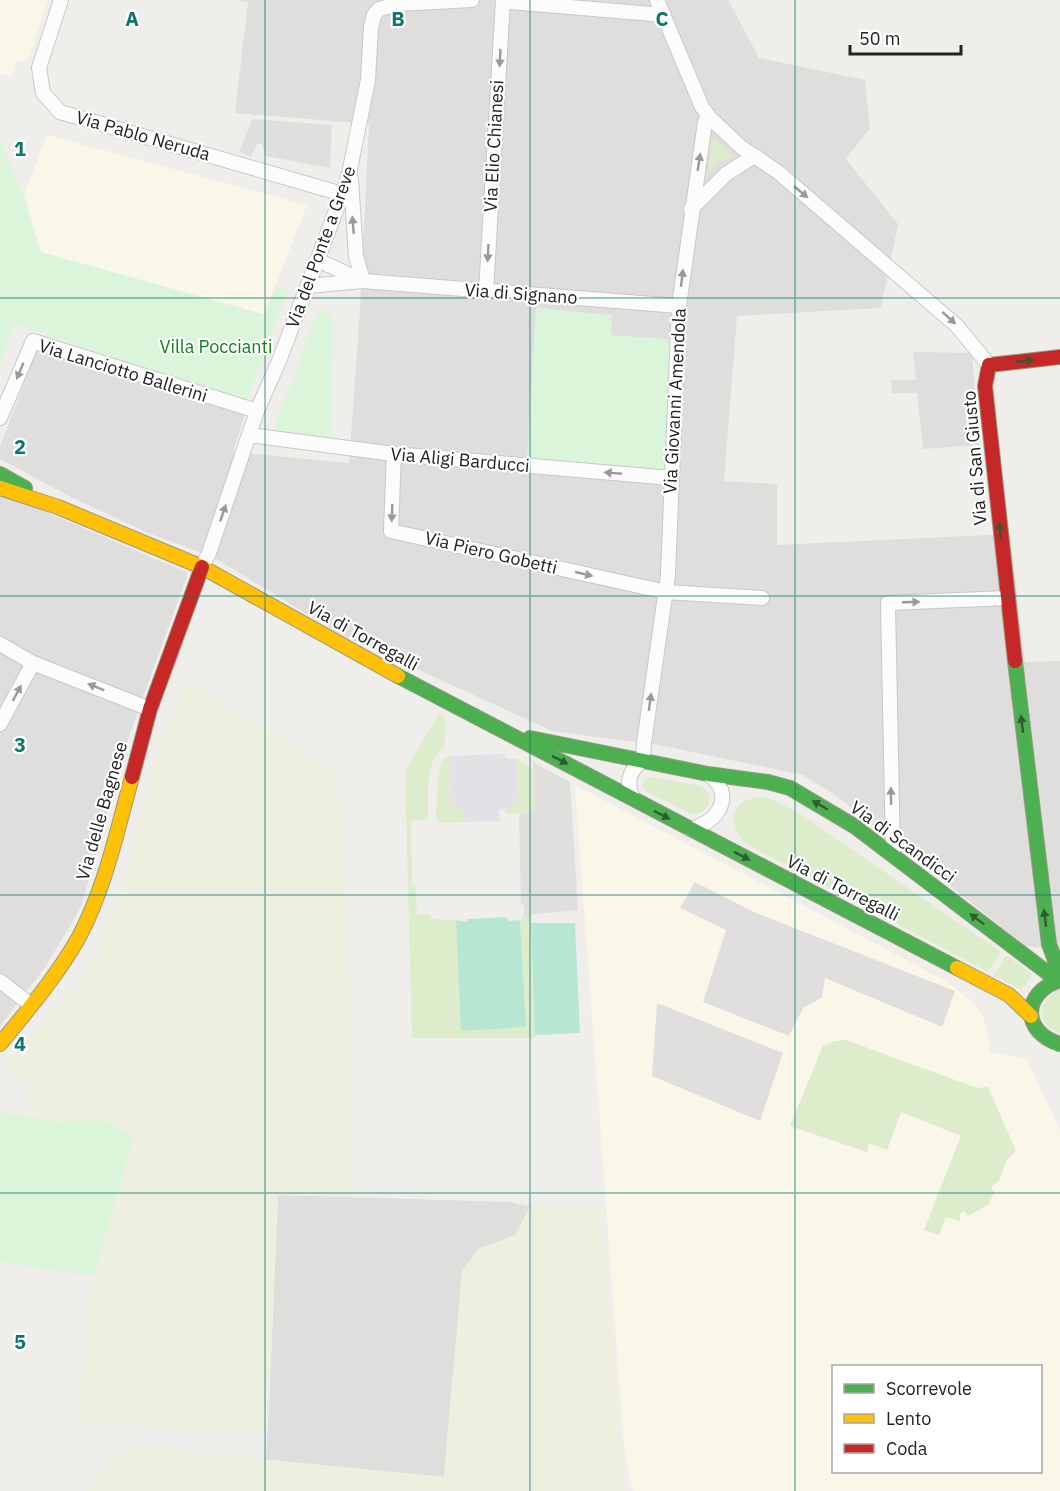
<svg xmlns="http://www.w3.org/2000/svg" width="1060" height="1491" viewBox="0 0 1060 1491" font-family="'IBM Plex Sans',sans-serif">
<rect width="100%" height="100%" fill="#f0eeeb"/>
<path fill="#dfdedc" d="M237 0H728L759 58 865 80 870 128 846 159 898 224 881 308 737 316 724 481 777 484V545L1010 534 1025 662 1060 661V1028L1046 948 1026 946 835 795 803 775 659 745 552 731 336 632 213 557 148 533 73 498 0 459V447L39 344 246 410 233 452 349 463 360 309 369 124 235 113 248 2Z
M913 352 972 353 979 445 923 449 917 393H892L891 380H916Z
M0 492 188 573 128 739 81 907 46 966 0 1026Z
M278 1195 508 1202 530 1206 515 1235 478 1249 462 1272 444 1477 266 1460Z"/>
<path fill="#f8f7e8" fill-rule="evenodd" d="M0 0H48L29 59 16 63 12 77 0 74Z
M47 135 307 205 264 314 41 252 24 194Z
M575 785 946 981 973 1002 982 1015 989 1037 990 1052 1027 1059 1060 1131V1491H634L630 1480 623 1434ZM834 1366H1040V1472H834Z"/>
<path fill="#efefdf" d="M184 681 319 761 335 776 338 809 345 810 354 1197 278 1195 268 1433 82 1423 80 1387 94 1276 134 1136 103 1120 60 1122 29 1117 26 1097 33 1081 13 1073 6 1064 86 974 100 950 122 894 160 750Z
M530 1206 601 1207 625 1491H85L113 1458 141 1447 444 1477 462 1272 478 1249 515 1235Z"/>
<path fill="#ddeccb" d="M713 137 732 156 715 165 709 173H707Z
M439 713 444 716C447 726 445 737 444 747 424 762 429 793 428 816L426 819 411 821 412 886H415L417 915 430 914 432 919 456 920 461 1031 526 1027 520 920 524 915 531 914 535 1038H412L405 772Z
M449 756 450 801 458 809 464 810 465 822 440 823 436 817 438 777 442 759Z
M516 759 533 769 535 811 506 814 505 809 510 807 518 796Z
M650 777 702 786 709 793C711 806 706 812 693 815L645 791 642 786 645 779Z
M755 797 769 798 799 813 1001 952 988 972 744 843 735 830 733 815 741 803Z
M1006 955 1033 975 1021 990 1002 979 993 977Z
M1060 991V1033C1036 1027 1037 997 1060 991Z
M846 1040 977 1088 988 1087 1016 1151 1007 1159 999 1181 991 1187 994 1193 988 1205 968 1216 965 1211 959 1214 961 1222 946 1217 939 1235 924 1230 961 1136 901 1112 887 1150 869 1143 867 1152 790 1126 823 1046 834 1041Z"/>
<path fill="#daf5da" d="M0 139 23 195 40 252 264 315 276 287 289 288 246 402 15 324 0 365Z
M536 308 612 315 611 335 670 339 666 471 527 460Z
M320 311 327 312 333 322 331 437 274 431 315 317Z
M0 1112 60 1122 103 1120 134 1136 94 1276 0 1262Z"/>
<path fill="#b7e6d2" d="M507 917 508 921 520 920 526 1027 461 1031 456 920 467 922V919Z
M531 923H575L580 1033 535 1035Z"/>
<path fill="#e0dfde" d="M252 119 332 125 330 168 265 156 262 144H257L251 157 239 152Z
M613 308 660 310 665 335 624 332Z
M533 762 570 782 578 910 524 915V905H521L519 814 535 811Z
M695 882 754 912 955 991 942 1027 825 978 822 998 803 1008 789 1036 703 1002 726 930 680 908Z
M657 1003 783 1053 760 1121 652 1076Z"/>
<path fill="#e2e1e5" d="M504 754 507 759H516L518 796 517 801 510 807 499 810 500 821 465 822 464 810 454 807 450 801 449 756Z"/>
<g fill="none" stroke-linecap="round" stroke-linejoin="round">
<defs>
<path id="street" d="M61 0 39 68 43 93 60 112 342 194
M505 0 510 2 664 15
M657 0 702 107 710 118 741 147 778 172 957 326 989 365
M351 179 356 256 363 281
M691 209 726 174 754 156
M317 260 361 280
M308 286 363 281 679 306
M486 292 503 0
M0 418 33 341 257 411
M249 435 394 454 671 478
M394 454 391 531 666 592 762 598
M202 567 209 553 257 411 279 361 348 179 368 80 371 27 374 15 379 9 398 4 472 0
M0 644 33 663 150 709
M0 724 33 663
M634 799C625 784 629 770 643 760L644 743 668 575 679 306 705 122 710 118
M690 829C719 823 736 794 708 774
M893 855 888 603 1007 598
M0 981 31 1005"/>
<path id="fast" d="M0 474 25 488
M1015 661 1049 944 1060 974
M398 676 957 968
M530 738 708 774 768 782 790 788 854 826 1057 980
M1060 980C1022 993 1021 1032 1060 1044"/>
<path id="slow" d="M0 488 58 507 202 567 398 676
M957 968 1009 995 1031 1016
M0 1044C28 1010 57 976 79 937 105 888 117 831 132 777"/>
<path id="jam" d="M1015 661 985 386 989 365 1060 357
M132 777 150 709 202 567"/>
</defs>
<use href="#street" stroke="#c9c8c7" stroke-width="16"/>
<use href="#fast" stroke="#999a82" stroke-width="16"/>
<use href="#slow" stroke="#999a82" stroke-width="16"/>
<use href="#jam" stroke="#999a82" stroke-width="16"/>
<use href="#street" stroke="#fdfcfc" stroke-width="14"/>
<use href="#fast" stroke="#4caf50" stroke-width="14"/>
<use href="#slow" stroke="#ffc107" stroke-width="14"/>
<use href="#jam" stroke="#c62828" stroke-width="14"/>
</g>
<defs><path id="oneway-solid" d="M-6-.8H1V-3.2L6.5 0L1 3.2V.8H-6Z" transform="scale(1.5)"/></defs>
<g fill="#9a9a9a">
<use href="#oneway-solid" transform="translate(500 58) rotate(93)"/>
<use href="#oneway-solid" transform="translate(699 162) rotate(-81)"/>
<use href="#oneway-solid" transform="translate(801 192) rotate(40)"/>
<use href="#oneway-solid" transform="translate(353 225) rotate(-95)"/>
<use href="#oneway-solid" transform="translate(488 253) rotate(93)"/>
<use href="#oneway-solid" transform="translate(682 278) rotate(-83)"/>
<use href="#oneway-solid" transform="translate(949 318) rotate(42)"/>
<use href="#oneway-solid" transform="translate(20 371) rotate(113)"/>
<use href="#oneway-solid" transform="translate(613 473) rotate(-175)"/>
<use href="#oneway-solid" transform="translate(223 513) rotate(-71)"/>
<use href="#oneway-solid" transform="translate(392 513) rotate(92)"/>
<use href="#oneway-solid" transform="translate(584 574) rotate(13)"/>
<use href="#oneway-solid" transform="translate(911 602) rotate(-2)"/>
<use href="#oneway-solid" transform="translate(96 687) rotate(-158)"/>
<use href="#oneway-solid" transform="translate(17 693) rotate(-62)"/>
<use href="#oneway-solid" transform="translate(650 702) rotate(-82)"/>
<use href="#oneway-solid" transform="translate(891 796) rotate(-91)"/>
</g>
<g fill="#335a34">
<use href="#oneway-solid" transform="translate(1025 361) rotate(-6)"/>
<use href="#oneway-solid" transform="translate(1000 531) rotate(-96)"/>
<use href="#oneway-solid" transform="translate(1022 724) rotate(-97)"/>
<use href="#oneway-solid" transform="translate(560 760) rotate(27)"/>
<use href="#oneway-solid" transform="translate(820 805) rotate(-150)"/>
<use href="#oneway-solid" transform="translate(662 815) rotate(27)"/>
<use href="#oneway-solid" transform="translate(742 856) rotate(27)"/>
<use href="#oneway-solid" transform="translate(1045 918) rotate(-97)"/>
<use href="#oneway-solid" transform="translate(977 919) rotate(-143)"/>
</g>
<path fill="none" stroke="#0f766e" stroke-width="1.5" stroke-opacity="0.55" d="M265 0V1491M530 0V1491M795 0V1491M0 298H1060M0 596H1060M0 895H1060M0 1193H1060"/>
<g text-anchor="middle" stroke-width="4.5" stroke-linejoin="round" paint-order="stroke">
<g font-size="18" fill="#222" stroke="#fff">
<text transform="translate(143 136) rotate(16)" y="6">Via Pablo Neruda</text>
<text transform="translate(494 146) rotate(-87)" y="6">Via Elio Chianesi</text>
<text transform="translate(321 247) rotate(-70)" y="6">Via del Ponte a Greve</text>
<text transform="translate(521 294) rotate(4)" y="6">Via di Signano</text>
<text transform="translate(123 371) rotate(17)" y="6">Via Lanciotto Ballerini</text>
<text transform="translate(675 401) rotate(-87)" y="6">Via Giovanni Amendola</text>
<text transform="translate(975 458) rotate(-95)" y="6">Via di San Giusto</text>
<text transform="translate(460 460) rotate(5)" y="6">Via Aligi Barducci</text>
<text transform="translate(491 553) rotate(13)" y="6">Via Piero Gobetti</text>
<text transform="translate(363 636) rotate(29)" y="6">Via di Torregalli</text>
<text transform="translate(102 811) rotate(-74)" y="6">Via delle Bagnese</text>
<text transform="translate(903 842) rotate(36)" y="6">Via di Scandicci</text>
<text transform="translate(843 888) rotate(27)" y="6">Via di Torregalli</text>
</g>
<g font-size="18" fill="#0c8416" stroke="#fff">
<text x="216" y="353">Villa Poccianti</text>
</g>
</g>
<g font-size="20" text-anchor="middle" font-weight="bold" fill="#0f766e" stroke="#fff" stroke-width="4.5" stroke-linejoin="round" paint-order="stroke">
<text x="132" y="26">A</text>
<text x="398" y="26">B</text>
<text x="662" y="26">C</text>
<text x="20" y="156">1</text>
<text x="20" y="454">2</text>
<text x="20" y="752">3</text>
<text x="20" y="1051">4</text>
<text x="20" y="1349">5</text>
</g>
<rect x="832" y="1365" width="210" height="108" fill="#ffffff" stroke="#a7a7a7" stroke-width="1.5"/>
<rect x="844" y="1384" width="30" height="9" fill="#4caf50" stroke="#a7a7a7" stroke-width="1.5"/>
<text x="886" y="1395" font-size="18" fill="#222222">Scorrevole</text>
<rect x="844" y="1414" width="30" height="9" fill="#ffc107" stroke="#a7a7a7" stroke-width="1.5"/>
<text x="886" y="1425" font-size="18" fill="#222222">Lento</text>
<rect x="844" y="1444" width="30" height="9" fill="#c62828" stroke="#a7a7a7" stroke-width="1.5"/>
<text x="886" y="1455" font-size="18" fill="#222222">Coda</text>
<path d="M850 45v9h111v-9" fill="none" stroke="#222222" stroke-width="3"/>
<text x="859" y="45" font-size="18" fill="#222222" stroke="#ffffff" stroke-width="4.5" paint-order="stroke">50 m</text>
</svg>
